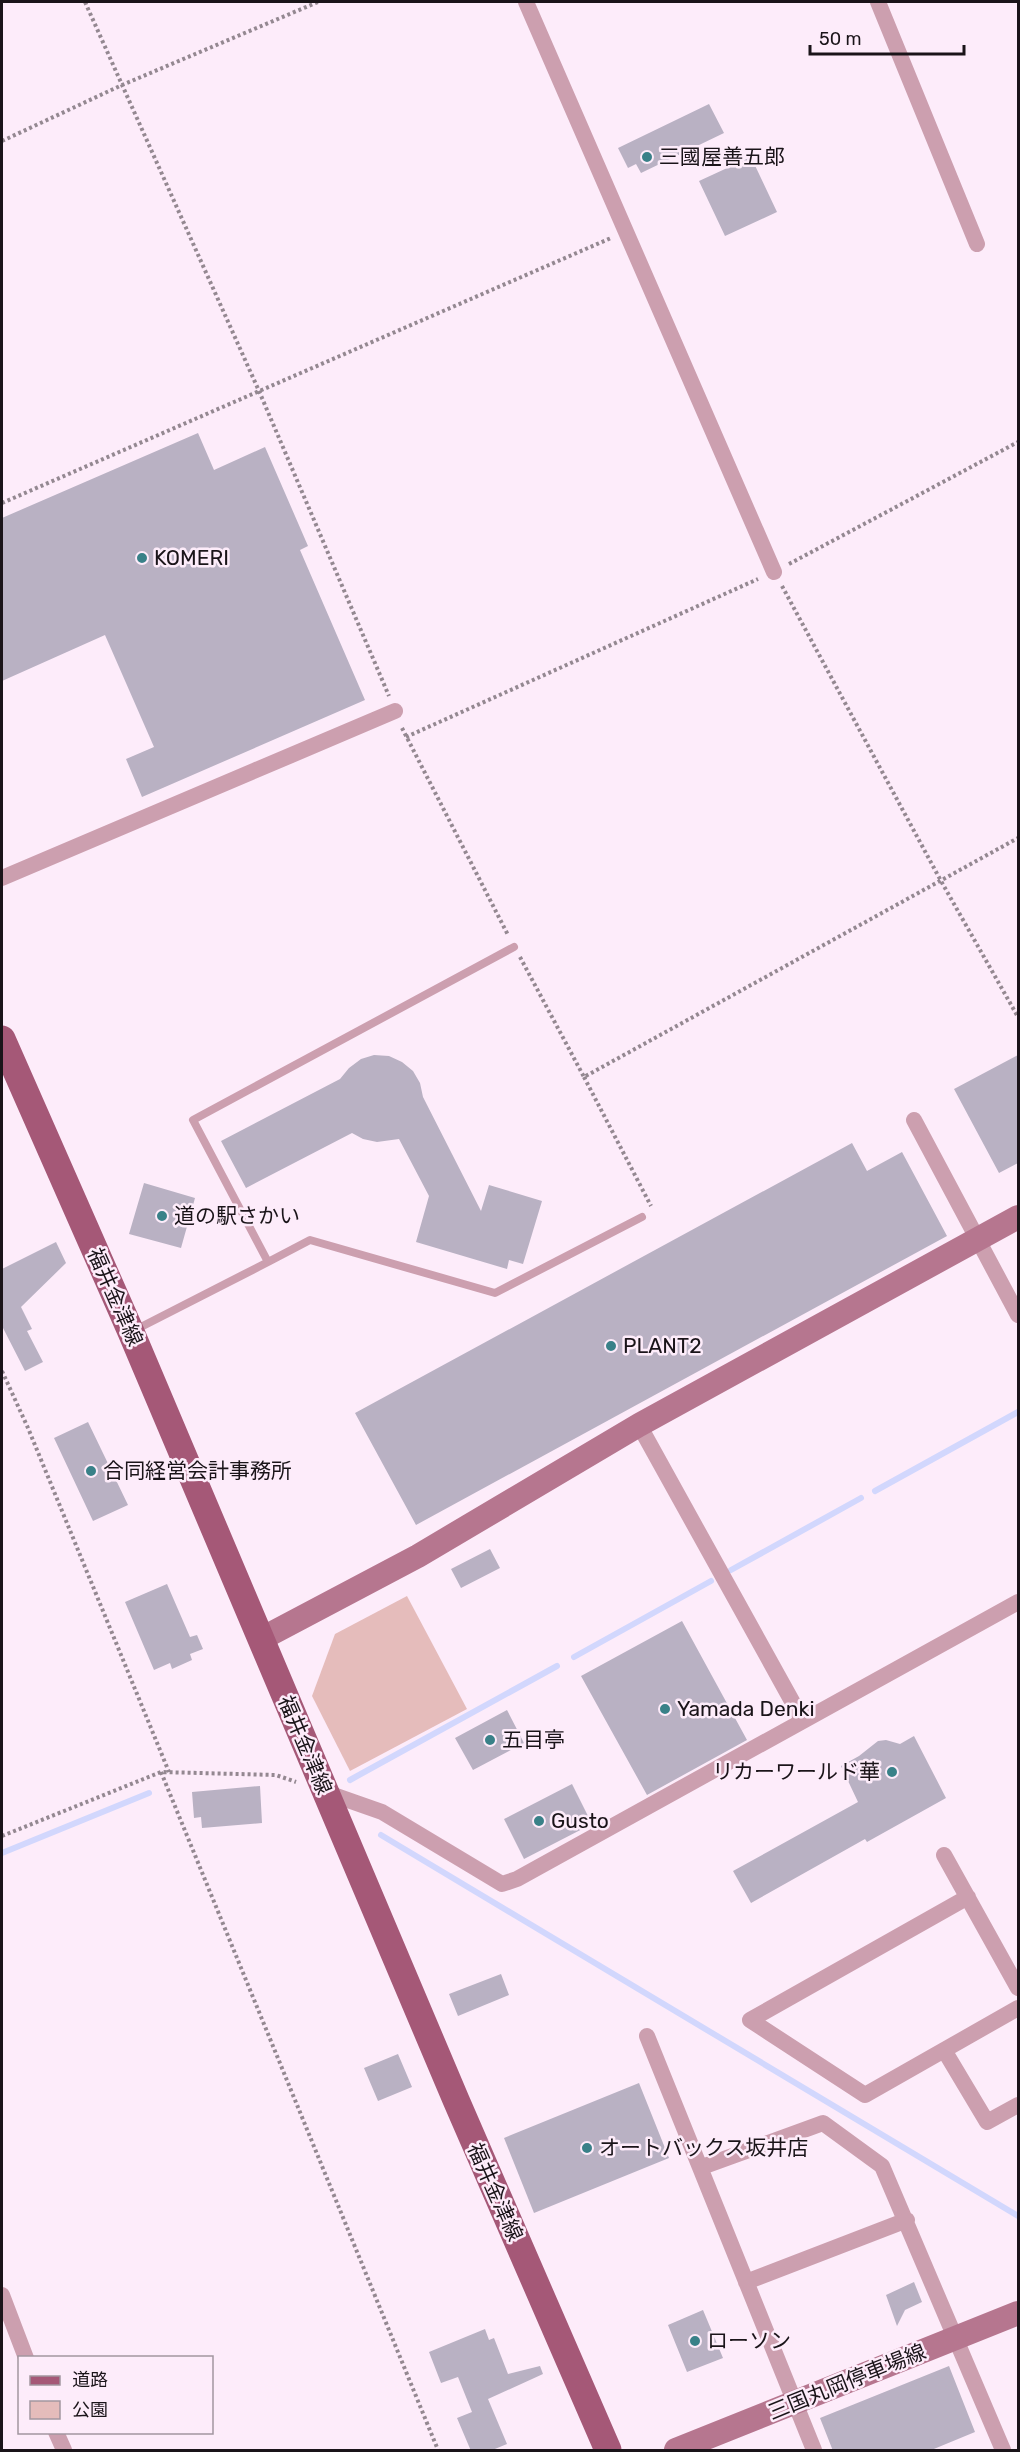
<svg xmlns="http://www.w3.org/2000/svg" width="1020" height="2452" viewBox="0 0 1020 2452" font-family="Rubik,'Noto Sans JP',sans-serif">
<rect width="100%" height="100%" fill="#fdecfa"/>
<path fill="#e5bcbb" d="M407 1596 467 1709 350 1771 312 1696 335 1634Z"/>
<g fill="none" stroke-linecap="round" stroke-linejoin="round">
<path stroke="#d2d7fd" stroke-width="6" d="M875 1491 1018 1412
M731 1570 861 1498
M574 1657 711 1581
M350 1780 557 1666
M381 1835 1018 2216
M2 1853 149 1793"/>
</g>
<path fill="#b9b1c3" d="M709 104 724 133 641 173 636 164 628 168 618 148Z
M751 157 777 212 725 236 699 181Z
M198 433 214 470 265 447 308 546 300 550 365 700 142 797 126 759 154 747 105 635 2 681V518Z
M374 1055 389 1056 402 1062 413 1071 420 1083 423 1097 481 1211 489 1185 542 1201 523 1264 509 1260 507 1269 416 1242 429 1196 399 1139 377 1142 363 1139 352 1133 246 1188 221 1141 340 1079 349 1068 361 1059Z
M1018 1055V1163L999 1173 954 1089Z
M852 1143 867 1171 902 1152 947 1236 416 1525 355 1413Z
M144 1183 195 1198 181 1248 129 1234Z
M56 1242 66 1263 21 1307 32 1329 27 1331 43 1362 25 1371 2 1326V1269Z
M88 1422 128 1505 93 1521 54 1438Z
M490 1549 500 1568 461 1588 451 1569Z
M167 1584 190 1637 197 1635 203 1649 190 1654 192 1660 172 1669 170 1663 154 1670 125 1602Z
M682 1621 747 1740 647 1795 581 1676Z
M507 1710 524 1743 473 1770 455 1738Z
M914 1736 946 1798 867 1842 865 1839 751 1903 733 1871 858 1802 841 1766 859 1756 878 1741 886 1740 900 1744Z
M572 1784 592 1824 524 1859 504 1819Z
M260 1786 262 1823 202 1828 201 1817 194 1818 192 1792Z
M501 1974 509 1995 458 2016 449 1994Z
M398 2054 412 2087 378 2101 364 2068Z
M639 2083 669 2158 534 2213 504 2138Z
M914 2282 922 2302 905 2310 897 2326 886 2295Z
M703 2310 723 2358 687 2372 668 2325Z
M485 2329 489 2340 494 2338 508 2374 540 2366 543 2374 488 2399 507 2444 490 2451H471L457 2418 472 2412 458 2377 441 2383 429 2352Z
M949 2366 975 2432 929 2451H833L820 2418Z"/>
<g fill="none" stroke-linecap="round" stroke-linejoin="round">
<path stroke="#948891" stroke-width="4" stroke-dasharray="3 3" stroke-linecap="butt" d="M85 2 259 391 389 696
M2 141 122 85 318 2
M2 503 611 238
M789 564 1018 442
M782 586 941 881 1018 1017
M402 728 508 935
M406 737 758 579
M520 957 584 1077 1018 838
M584 1077 651 1206
M2 1371 28 1428 169 1772
M161 1772 438 2450
M2 1836 161 1772 276 1775 296 1782"/>
<path stroke="#cc9faf" stroke-width="8" d="M268 1262 310 1240 495 1293 642 1217
M133 1331 268 1262 193 1120 514 947"/>
<path stroke="#cc9faf" stroke-width="16" d="M526 2 774 572
M878 2 977 244
M2 878 395 711
M914 1120 1018 1315
M639 1425 803 1721
M325 1792 382 1812 502 1884 517 1879 1018 1602
M944 1855 1018 1988
M968 1897 750 2020 865 2095 1018 2008
M647 2036 814 2450
M944 2050 987 2122 1018 2105
M702 2167 823 2123 882 2166 1003 2450
M746 2282 907 2220
M2 2295 26 2358
M56 2432 64 2450"/>
<path stroke="#b6768f" stroke-width="24" d="M261 1639 418 1556 639 1425 1018 1217
M676 2450 1018 2313"/>
<path stroke="#a55877" stroke-width="27" d="M2 1039 131 1332 456 2100 608 2450"/>
</g>
<g fill="#398188" stroke="#fdecfa" stroke-width="2">
<circle cx="647" cy="157" r="6"/>
<circle cx="142" cy="558" r="6"/>
<circle cx="162" cy="1216" r="6"/>
<circle cx="611" cy="1346" r="6"/>
<circle cx="91" cy="1471" r="6"/>
<circle cx="665" cy="1709" r="6"/>
<circle cx="490" cy="1740" r="6"/>
<circle cx="892" cy="1772" r="6"/>
<circle cx="539" cy="1821" r="6"/>
<circle cx="587" cy="2148" r="6"/>
<circle cx="695" cy="2341" r="6"/>
</g>
<g text-anchor="middle" stroke-width="5" stroke-linejoin="round" paint-order="stroke">
<g font-size="21" fill="#1a1419" stroke="#fdecfa" text-anchor="start">
<text x="659" y="164">三國屋善五郎</text>
<text x="154" y="565">KOMERI</text>
<text x="174" y="1223">道の駅さかい</text>
<text x="623" y="1353">PLANT2</text>
<text x="103" y="1478">合同経営会計事務所</text>
<text x="677" y="1716">Yamada Denki</text>
<text x="502" y="1747">五目亭</text>
<text x="880" y="1779" text-anchor="end">リカーワールド華</text>
<text x="551" y="1828">Gusto</text>
<text x="599" y="2155">オートバックス坂井店</text>
<text x="707" y="2348">ローソン</text>
</g>
<g font-size="21" fill="#1a1419" stroke="#fdecfa">
<text transform="translate(115 1297) rotate(66)" y="7">福井金津線</text>
<text transform="translate(305 1745) rotate(67)" y="7">福井金津線</text>
<text transform="translate(495 2192) rotate(66)" y="7">福井金津線</text>
<text transform="translate(847 2382) rotate(-22)" y="7">三国丸岡停車場線</text>
</g>
</g>
<rect width="1020" height="2452" fill="none" stroke="#1a1419" stroke-width="6"/>
<rect x="18" y="2356" width="195" height="78" fill="#fdecfa" stroke="#a296a0" stroke-width="1.5"/>
<rect x="30" y="2376" width="30" height="9" fill="#a55877" stroke="#a296a0" stroke-width="1.5"/>
<text x="72" y="2386" font-size="18" fill="#1a1419">道路</text>
<rect x="30" y="2401" width="30" height="18" fill="#e5bcbb" stroke="#a296a0" stroke-width="1.5"/>
<text x="72" y="2416" font-size="18" fill="#1a1419">公園</text>
<path d="M810 45v9h154v-9" fill="none" stroke="#1a1419" stroke-width="3"/>
<text x="819" y="45" font-size="18" fill="#1a1419" stroke="#fdecfa" stroke-width="4.5" paint-order="stroke">50 m</text>
</svg>
